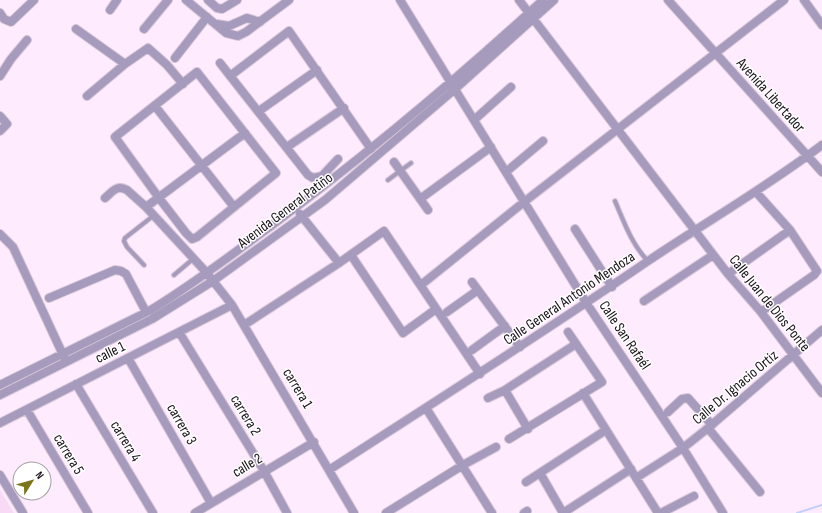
<svg xmlns="http://www.w3.org/2000/svg" width="822" height="513" viewBox="0 0 822 513" font-family="'Sofia Sans Condensed',sans-serif">
<rect width="100%" height="100%" fill="#ffebfe"/>
<path fill="#f8daf7" d="M0 490 14 513H0Z"/>
<g fill="none" stroke-linecap="round" stroke-linejoin="round">
<path stroke="#c2cffb" stroke-width="2" d="M797 513 822 505"/>
<defs>
<path id="service" d="M388 180 411 163
M615 201C624 222 632 245 648 261
M144 265 127 247 124 241 125 238 153 216
M174 275 193 259"/>
<path id="minor" d="M186 0 226 33 238 36 246 32 289 0
M208 0 217 8 222 9 237 0
M400 0 587 304 683 448 723 513
M519 0 728 274 761 312 822 393
M668 0 822 172
M804 0 822 25
M110 10 117 0
M0 13 4 19 11 22 34 0
M217 24 229 26 247 18 260 22
M76 29 125 64
M144 29 168 0
M175 58 207 17
M220 63 308 175 313 178 322 176 338 159
M197 72 276 173 197 237 192 239 186 233 159 198 115 137Z
M0 76 11 59 27 40
M230 76 289 31 371 149
M87 96 125 64 148 48 167 65 183 84
M155 106 234 207
M259 111 317 70
M0 116 7 124 0 131
M474 120 511 87
M287 147 344 108
M394 162 428 210
M506 172 543 141
M756 192 790 230 817 271 814 275 761 312
M105 198C112 192 117 184 127 190L146 207 206 272 232 305 354 513
M420 199 491 147
M146 207 245 133
M300 214 339 263
M575 229 612 287
M0 234 13 247 64 357
M351 255 403 333 436 309
M728 274 790 230
M472 282 520 347
M421 285 524 202 784 0
M49 298 115 270 121 271 126 274 146 312
M644 301 713 255
M447 312 478 290
M244 325 339 263 384 231 480 374
M179 332 264 471 287 513
M472 350 505 326
M128 358 211 503
M76 384 153 513
M0 385 149 311C191 286 231 255 271 226 365 156 456 80 543 0
M583 393 658 513
M0 395 152 319 213 281 325 200 455 89 554 0
M488 398 505 390
M426 408 492 513
M27 410 88 513
M668 412 682 399 688 398 712 425
M0 423 232 305
M708 428 760 492
M528 429 505 390 576 344
M509 439 602 382 568 332
M329 470C436 401 543 333 648 261 706 222 767 187 822 145
M540 473 563 513
M0 475 23 513
M636 478 683 448 708 428 822 330
M526 482 606 430
M195 513 314 442
M386 513 463 465 496 447
M524 513 527 511
M563 513 631 469
M661 513 694 496"/>
</defs>
<use href="#service" stroke="#dac8d9" stroke-width="6"/>
<use href="#minor" stroke="#dac8d9" stroke-width="10"/>
<use href="#service" stroke="#a69bbc" stroke-width="4"/>
<use href="#minor" stroke="#a69bbc" stroke-width="8"/>
</g>
<g text-anchor="middle" stroke-width="3" stroke-linejoin="round" paint-order="stroke">
<g font-size="15" fill="#170f17" stroke="#fff">
<text transform="translate(771 95) rotate(48)" y="5">Avenida Libertador</text>
<text transform="translate(285 210) rotate(-37)" y="5">Avenida General Patiño</text>
<text transform="translate(569 298) rotate(-34)" y="5">Calle General Antonio Mendoza</text>
<text transform="translate(770 303) rotate(51)" y="5">Calle Juan de Dios Ponte</text>
<text transform="translate(625 335) rotate(56)" y="5">Calle San Rafaél</text>
<text transform="translate(110 352) rotate(-26)" y="5">calle 1</text>
<text transform="translate(735 387) rotate(-40)" y="5">Calle Dr. Ignacio Ortiz</text>
<text transform="translate(298 388) rotate(59)" y="5">carrera 1</text>
<text transform="translate(246 415) rotate(59)" y="5">carrera 2</text>
<text transform="translate(182 424) rotate(60)" y="5">carrera 3</text>
<text transform="translate(126 441) rotate(59)" y="5">carrera 4</text>
<text transform="translate(69 454) rotate(59)" y="5">carrera 5</text>
<text transform="translate(247 465) rotate(-31)" y="5">calle 2</text>
</g>
</g>
<g transform="translate(32 481) rotate(53)"><circle r="19" fill="#ffffff" stroke="#a29fa2"/>
<path d="M0-3L7 15L0 10L-7 15Z" fill="#7d7417"/>
<text y="-6" font-size="11" font-weight="bold" text-anchor="middle" fill="#170f17">N</text>
</g>
</svg>
